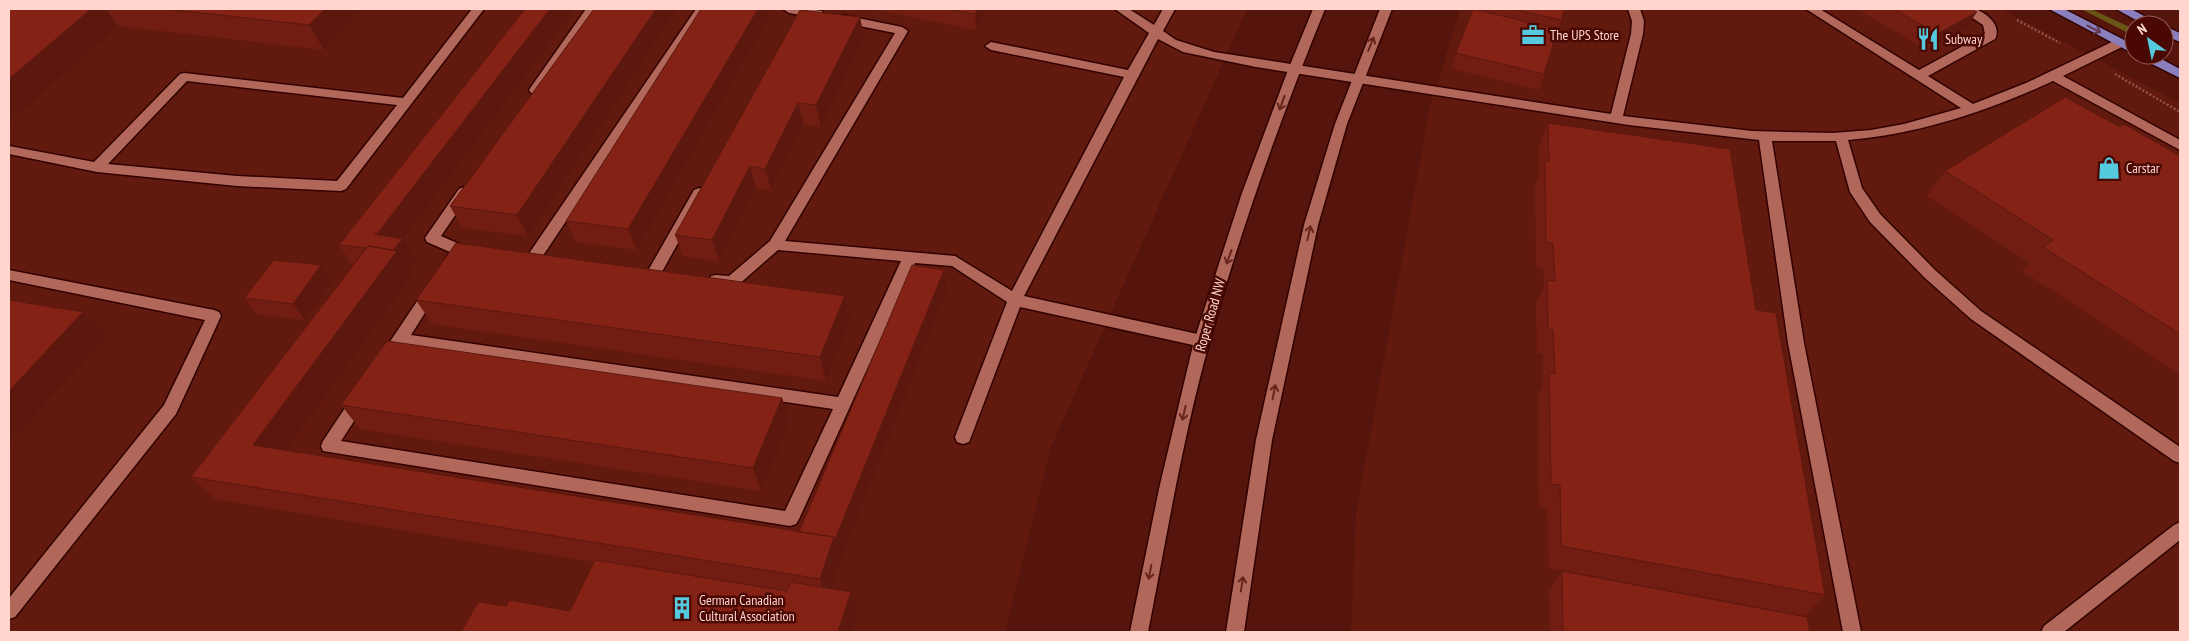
<svg xmlns="http://www.w3.org/2000/svg" width="2189" height="641" viewBox="0 0 2189 641" font-family="'PT Sans Narrow',sans-serif">
<rect width="100%" height="100%" fill="#55140c"/>
<path fill="#621a0f" d="M9 9H1247L1051 447 1005 632H9Z
M1460 9H2001L2180 103V632H1351L1356 513 1429 111Z"/>
<path fill="#695515" d="M2081 9H2091L2134 29V36Z"/>
<g fill="none" stroke-linecap="round" stroke-linejoin="round">
<defs>
<path id="lane" d="M472 9H484L346 189 341 191 237 186 97 172 9 154V146L94 162 180 74 184 73 403 98ZM187 81 397 105 337 181 237 176 108 164Z
M586 9H598L539 93H531L529 90 531 87Z
M696 9H708L538 263 533 264 528 263 526 259 528 255Z
M783 9H808L822 11 824 14 818 18 789 13Z
M1115 9H1129L1154 25 1163 9H1175L1163 31 1176 40 1214 52 1611 114 1631 34 1632 21 1628 9H1640L1644 21 1643 34 1623 116 1752 131 1833 133 1871 130 1904 124 1961 108 1806 9H1820L1919 70 1985 34 1983 25 1959 9C1964 9 1971 8 1975 9 1987 13 2002 26 1995 39L1928 76 1973 104 2026 83 2116 40H2124L2126 43 2124 46 2063 76 2180 140V150L2053 81C1988 111 1920 134 1848 140L1862 188 1880 214 1935 270 1981 311 2180 447V463L2174 461 1971 319 1925 278 1870 222 1850 192 1836 141H1772L1804 343 1861 632H1843L1788 343 1759 140 1629 125 1256 67 1183 52 1158 39 1024 296 1202 335 1207 337 1210 341 1207 345 1202 347 1020 307 971 437 969 442 963 444 957 442 955 437 1007 302 952 266 915 263 799 519 796 524 790 526 323 451 321 446 323 441 355 393 361 392 367 393 369 398 341 441 785 511 833 409 404 345C398 354 394 366 382 362L379 358 426 288 431 286 436 288 438 292 411 335 838 397 901 261 778 250 737 286C729 288 719 286 711 284L709 280 711 276 716 275 729 276 770 241 895 33 839 22 837 19 839 16 843 15 902 27 908 31 785 241 955 256 1012 291 1124 77 991 50 985 46 991 42 1128 70 1149 33Z
M464 187 469 189 471 192 441 236 464 246 466 250 456 266 451 267 446 266 444 262 450 252 427 242 425 238 459 189Z
M699 188 704 190 706 193 659 277 654 278 649 277 647 273 649 269 694 190Z
M9 270 214 310 219 312 221 316 176 414 15 617 9 619V598L164 405 205 320 9 280Z
M2180 522V540L2064 632H2041L2044 626 2174 525Z"/>
<path id="secondary" d="M1313 9H1325C1281 117 1241 228 1210 340 1183 436 1167 535 1148 632H1130L1159 489 1194 341 1242 193 1288 70Z
M1380 9H1392L1347 124 1318 225 1272 440 1244 632H1226L1256 440 1304 225 1335 124Z"/>
<path id="primary" d="M2049 9H2064L2134 45V54Z
M2116 9H2131L2161 25H2145Z
M2164 26 2180 33V42L2164 35Z
M2138 55H2154L2180 69V78L2140 58Z"/>
</defs>
<use href="#lane" stroke="#310200" stroke-width="3"/>
<use href="#secondary" stroke="#310200" stroke-width="3"/>
<use href="#primary" stroke="#310200" stroke-width="3"/>
<path stroke="#8f554d" stroke-width="2.5" stroke-dasharray="2 2" stroke-linecap="butt" d="M2017 20 2060 43
M2115 74 2180 112"/>
<use href="#lane" fill="#b1685b" fill-rule="evenodd"/>
<use href="#secondary" fill="#b1685b" fill-rule="evenodd"/>
<use href="#primary" fill="#8a7ebc" fill-rule="evenodd"/>
</g>
<path fill="#711d12" d="M9 9H363L324 50 118 26 9 123Z
M594 9 528 236 462 228 450 206Z
M701 9H768L770 17 637 250 576 242 566 221Z
M871 9H984V17L976 30Z
M1473 9H1565L1539 90 1452 69 1456 53Z
M1857 9H1971L1966 28 1927 50Z
M860 17 864 38 821 127 804 125 771 190 756 188 719 261 683 256 675 235Z
M1548 123 1756 310 1825 595 1805 616 1549 568 1547 508 1539 506 1538 396 1543 384V354L1537 353 1536 304 1544 287 1543 268 1536 267 1535 186 1539 176V148Z
M2120 127 2180 156V375L2022 271 2030 263 1927 196 1945 171Z
M403 239 416 260 409 269 413 275 287 451 799 532 947 291 841 559 831 588 858 613 852 632H461L506 606 570 611 594 562 215 499 191 477 353 266 339 245Z
M321 265 333 281 305 320 257 314 244 298Z
M416 300 851 320 826 381 432 324Z
M782 398 790 422 761 491 360 429 341 405Z
M1562 571 1810 632H1550L1549 592Z"/>
<path fill="#5c180f" d="M91 9H106L118 26 9 123V79Z
M325 9H363L324 50 309 25Z
M550 9H575L403 239 416 260 409 269 413 275 274 468 253 445 377 234Z
M656 9H677L528 236 517 215Z
M758 9H768L770 17 637 250 628 229Z
M978 9H984V17L976 30 975 14Z
M1977 12 1966 28 1927 50 1937 34Z
M860 17 864 38 821 127 816 105Z
M798 103 804 125 771 190 765 169Z
M750 166 756 188 719 261 712 240Z
M321 265 333 281 305 320 293 304Z
M944 270 947 291 841 559 827 600 820 579 834 537Z
M845 296 851 320 826 381 820 357Z
M83 312 107 336 9 444V391Z
M782 398 790 422 761 491 753 468Z
M851 592 858 613 852 632H838Z"/>
<path fill="#832215" stroke="#5c180f" d="M9 9H91L9 79Z
M166 9H325L309 25Z
M525 9H550L377 234H374L403 239 393 250 368 246 366 248 339 245Z
M594 9H656L517 215 450 206Z
M701 9H758L628 229 566 221Z
M947 9H978L975 14Z
M1473 9 1558 29 1544 74 1456 53Z
M1514 9H1565L1561 20Z
M1894 9H1971L1977 12 1937 34Z
M800 10 860 17 816 105 798 103 765 169 750 166 712 240 675 235Z
M2065 97 2120 127 2124 124 2180 156V334L2043 247 2053 240 1945 171Z
M1548 123 1730 149 1756 310 1776 313 1825 595 1561 546 1560 485 1551 484 1549 373 1555 374 1553 330 1548 329 1547 280 1555 281 1553 244 1546 242 1545 161H1549Z
M456 243 845 296 820 357 416 300Z
M368 246 397 251 253 445 834 537 820 579 191 477Z
M274 260 321 265 293 304 244 298Z
M912 265 944 270 835 540 834 537 799 532Z
M9 300 83 312 9 391Z
M387 341 782 398 753 468 341 405Z
M595 560 787 591 791 582 851 592 838 632H461L478 602 506 606 509 600 570 611Z
M1562 571 1807 617 1810 632H1563Z"/>
<defs><path id="oneway-shaft" d="M-6 0H5M1.5-3L5.5 0L1.5 3" fill="none" stroke-width="1.6" stroke-linecap="round" stroke-linejoin="round" transform="scale(1.25)"/></defs>
<use stroke="#63374c" href="#oneway-shaft" transform="translate(2094 29) rotate(27)"/>
<g stroke="#68251d">
<use href="#oneway-shaft" transform="translate(1371 44) rotate(-68)"/>
<use href="#oneway-shaft" transform="translate(1282 103) rotate(110)"/>
<use href="#oneway-shaft" transform="translate(1309 233) rotate(-77)"/>
<use href="#oneway-shaft" transform="translate(1229 257) rotate(110)"/>
<use href="#oneway-shaft" transform="translate(1274 392) rotate(-79)"/>
<use href="#oneway-shaft" transform="translate(1184 413) rotate(103)"/>
<use href="#oneway-shaft" transform="translate(1150 572) rotate(101)"/>
<use href="#oneway-shaft" transform="translate(1242 584) rotate(-81)"/>
</g>
<defs>
<symbol id="office-bare" viewBox="-9 -9 18 18"><path d="M-6-3h4V-5.5h4V-3h4V5H-6ZM-1-4.5V-3h2v-1.5ZM-6 0V1H6V0Z" fill="#55cade" stroke="#490802" stroke-width="2.5" paint-order="stroke"/></symbol>
<symbol id="restaurant-bare" viewBox="-9 -9 18 18"><path d="M-5-6h1v4h1v-4h1v4h1v-4h1v5L-1.5 .5V6h-2V.5L-5-1ZM5-6V6H3V1.5H1.5Q1.5-4 5-6Z" fill="#55cade" stroke="#490802" stroke-width="2.5" paint-order="stroke"/></symbol>
<symbol id="shop-bare" viewBox="-9 -9 18 18"><path d="M-5-2.5h2.3a2.7 3.5 0 0 1 5.4 0H5L5.5 6h-11ZM-1.5-2.5h3a1.5 2.3 0 0 0-3 0Z" fill="#55cade" stroke="#490802" stroke-width="2.5" paint-order="stroke"/></symbol>
<symbol id="building-bare" viewBox="-9 -9 18 18"><path d="M-4-6H4V6H1V3H-1V6H-4ZM-2.5-4.3h1.7v1.8h-1.7ZM.8-4.3h1.7v1.8H.8ZM-2.5-1h1.7V.8h-1.7ZM.8-1h1.7V.8H.8Z" fill="#55cade" stroke="#490802" stroke-width="2.5" paint-order="stroke"/></symbol>
</defs>
<g fill-rule="evenodd">
<use href="#office-bare" x="1517" y="19" width="32" height="32"/>
<use href="#restaurant-bare" x="1912" y="23" width="32" height="32"/>
<use href="#shop-bare" x="2093" y="152" width="32" height="32"/>
<use href="#building-bare" x="666" y="592" width="32" height="32"/>
</g>
<g text-anchor="middle" stroke-width="5" stroke-linejoin="round" paint-order="stroke">
<g font-size="14" fill="#ffd5cd" stroke="#490802" text-anchor="start">
<text x="1550" y="40">The UPS Store</text>
<text x="1945" y="44">Subway</text>
<text x="2126" y="173">Carstar</text>
<text x="699" y="605">German Canadian<tspan x="699" dy="16">Cultural Association</tspan></text>
</g>
<g font-size="14" fill="#ffd5cd" stroke="#490802">
<text transform="translate(1210 315) rotate(-74)" y="5">Roper Road NW</text>
</g>
</g>
<rect width="2189" height="641" fill="none" stroke="#ffd5cd" stroke-width="20"/>
<g transform="translate(2149 40) rotate(327)"><circle r="24" fill="#490802" stroke="#925a53"/>
<path d="M0-4L9 19L0 12L-9 19Z" fill="#55cade"/>
<text y="-8" font-size="14" font-weight="bold" text-anchor="middle" fill="#ffd5cd">N</text>
</g>
</svg>
